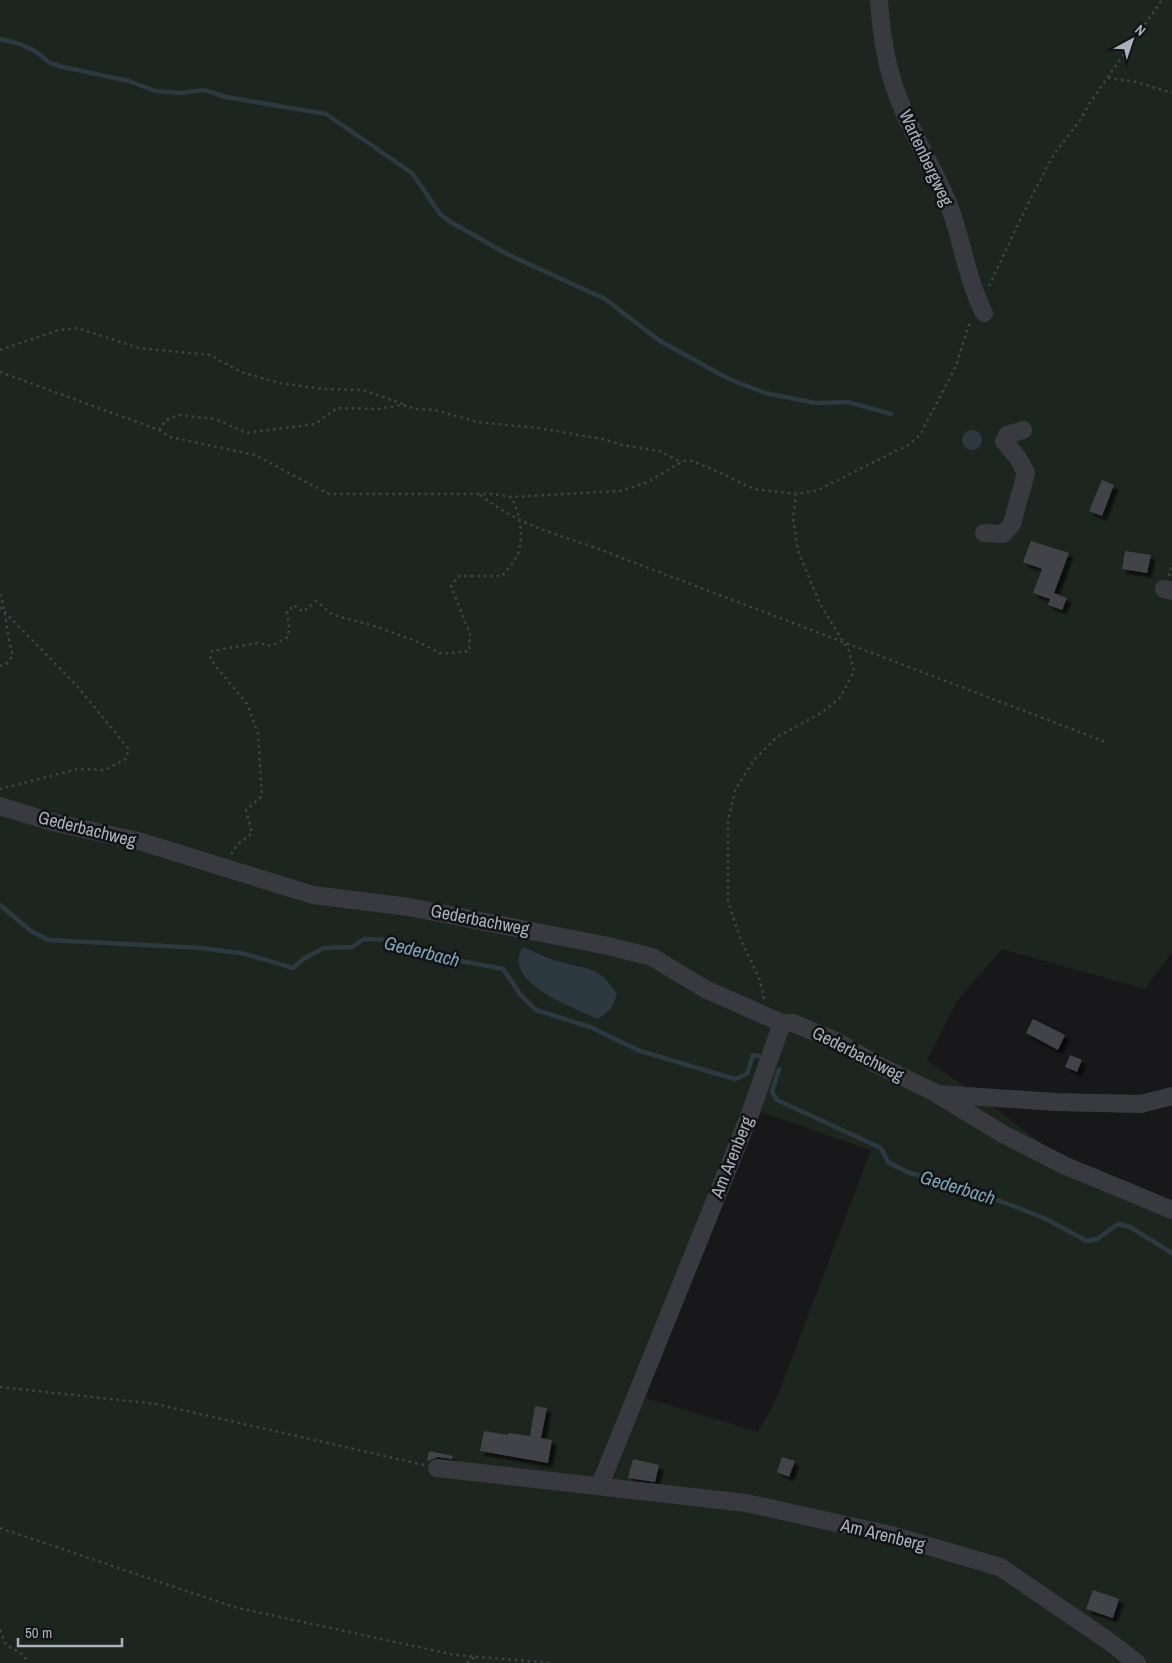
<svg xmlns="http://www.w3.org/2000/svg" width="1172" height="1663" viewBox="0 0 1172 1663" font-family="'Archivo Narrow',sans-serif">
<defs>
<filter id="shadow"><feDropShadow dx="4.5" dy="4.5" stdDeviation="1" flood-color="#0009"/></filter>
</defs>
<rect width="100%" height="100%" fill="#18181a"/>
<path fill="#1d261e" fill-rule="evenodd" d="M0 0H1172V952L1145 989 1002 949 957 1001 927 1061 975 1093 1067 1163 1172 1206V1663H0ZM524 947 559 962 580 965 598 1019 553 996ZM748 1108 871 1150 776 1400 758 1432 633 1394Z"/>
<path fill="#2c3940" d="M962 440a10 10 0 1 1 20 0a10 10 0 1 1-20 0Z
M523 947C536 952 548 959 561 962 589 969 601 968 617 994L611 1009 598 1019C574 1008 500 982 523 947Z"/>
<g fill="none" stroke-linecap="round" stroke-linejoin="round">
<path stroke="#2c3940" stroke-width="4.5" d="M0 39 20 44 35 51 50 63 63 67 129 81 155 91 180 93 204 90 226 97 326 114 412 173 440 214 449 221 507 254 605 299 660 341 729 379 765 393 816 403 848 402 891 414
M0 905 31 931 48 940 202 948 245 954 293 968 303 959 324 948 352 947 364 939 389 940 410 951 503 969 520 994 536 1010 590 1027 640 1051 735 1079 747 1074 753 1055 759 1056
M779 1069 772 1092 777 1100 881 1148 888 1162 907 1172 1003 1202 1044 1218 1087 1241 1097 1239 1118 1224 1130 1227 1172 1253"/>
</g>
<path fill="#424348" filter="url(#shadow)" d="M1102 480 1114 485 1102 516 1089 511Z
M1031 541 1069 553 1054 593 1067 598 1062 610 1048 605 1050 599 1033 593 1042 569 1023 562Z
M1125 551 1151 555 1147 573 1122 569Z
M1033 1019 1065 1035 1058 1050 1026 1033Z
M1070 1055 1082 1060 1077 1072 1065 1067Z
M535 1406 547 1408 541 1438 552 1440 548 1463 480 1451 484 1431 508 1435 509 1433 530 1436Z
M429 1451 453 1456 452 1459 438 1457 427 1461Z
M782 1457 795 1461 789 1477 777 1472Z
M633 1459 659 1465 655 1482 628 1478Z
M1093 1590 1119 1599 1113 1618 1086 1609Z"/>
<g fill="none" stroke-linecap="round" stroke-linejoin="round">
<path stroke="#3e4247" stroke-width="2.5" stroke-dasharray="2.5 4" stroke-linecap="butt" d="M1108 78 1136 82 1172 93
M989 286C1009 243 1029 200 1052 158 1063 139 1080 125 1089 104L1162 0
M0 350 59 330 77 328 139 348 210 355 241 372 280 383 323 389 363 390 403 404
M0 372 159 430 170 437 255 455 329 494H493L511 497 620 491 648 482 683 461H692L714 470 754 489 796 494 816 491 908 445 920 435 956 366 970 321
M159 430 166 420 179 415 215 419 247 433 315 424 337 408 377 409 403 405 415 409 435 410 477 422 538 428 602 439 622 445 659 451 681 462
M480 495C517 523 545 531 588 545L1106 742
M1169 576 1172 566
M0 594C7 613 6 635 13 655L7 663 0 666
M0 607 77 686 128 748 127 758 105 770 78 769 0 789
M231 854 237 845 252 833 246 810 262 796 258 734 247 704 210 659 212 651 258 643 271 646 288 637 289 627 287 612 294 605 303 612 316 601 333 615 371 625 416 641 442 654 469 651 470 634 451 586 459 576H502C507 570 515 561 518 554 524 536 520 512 511 497
M764 999 760 980 740 938 728 901V821L735 790 754 760 777 737 821 713 840 698 854 671 849 651 820 604 798 551 793 519 796 494
M0 1387 156 1404 424 1465
M0 1528 234 1607 455 1655 551 1663
M0 1630 6 1645 24 1655 28 1663
M467 1663 475 1657"/>
<path stroke="#393a40" stroke-width="18" d="M879 0C881 33 886 66 898 97 912 135 935 170 950 208 963 243 967 280 984 313
M984 533 1003 534 1012 524 1026 473 1018 458 1004 441 1007 435 1023 430
M1164 589 1172 591
M0 806 52 822 142 842 313 895 409 907 608 946 652 957 705 989 782 1023H793L836 1041 876 1064 938 1094 1055 1102 1141 1104 1172 1096
M940 1096 1001 1133 1066 1166 1172 1210
M437 1468 746 1503 891 1535 1000 1567 1110 1642 1137 1663
M600 1485 750 1114 782 1023"/>
</g>
<g text-anchor="middle" stroke-width="5" stroke-linejoin="round" paint-order="stroke">
<g font-size="18" fill="#a9b1bb" stroke="#131316">
<text transform="translate(926 158) rotate(65)" y="6">Wartenbergweg</text>
<text transform="translate(87 829) rotate(14)" y="6">Gederbachweg</text>
<text transform="translate(480 920) rotate(11)" y="6">Gederbachweg</text>
<text transform="translate(858 1054) rotate(27)" y="6">Gederbachweg</text>
<text transform="translate(732 1157) rotate(-68)" y="6">Am Arenberg</text>
<text transform="translate(883 1535) rotate(14)" y="6">Am Arenberg</text>
</g>
<g font-size="19" font-style="italic" fill="#7da3b9" stroke="#131316">
<text transform="translate(422 951) rotate(14)" y="7">Gederbach</text>
<text transform="translate(958 1187) rotate(17)" y="7">Gederbach</text>
</g>
</g>
<g transform="translate(1132 40) rotate(40)" stroke="#131316" stroke-width="4" paint-order="stroke">
<path d="M0-4L9 19L0 12L-9 19Z" fill="#a9b1bb"/>
<text y="-8" font-size="14" font-weight="bold" text-anchor="middle" fill="#a9b1bb">N</text>
</g>
<path d="M18 1638v8h104v-8" fill="none" stroke="#a9b1bb" stroke-width="2.5"/>
<text x="25" y="1638" font-size="15" fill="#a9b1bb" stroke="#131316" stroke-width="4" paint-order="stroke">50 m</text>
</svg>
